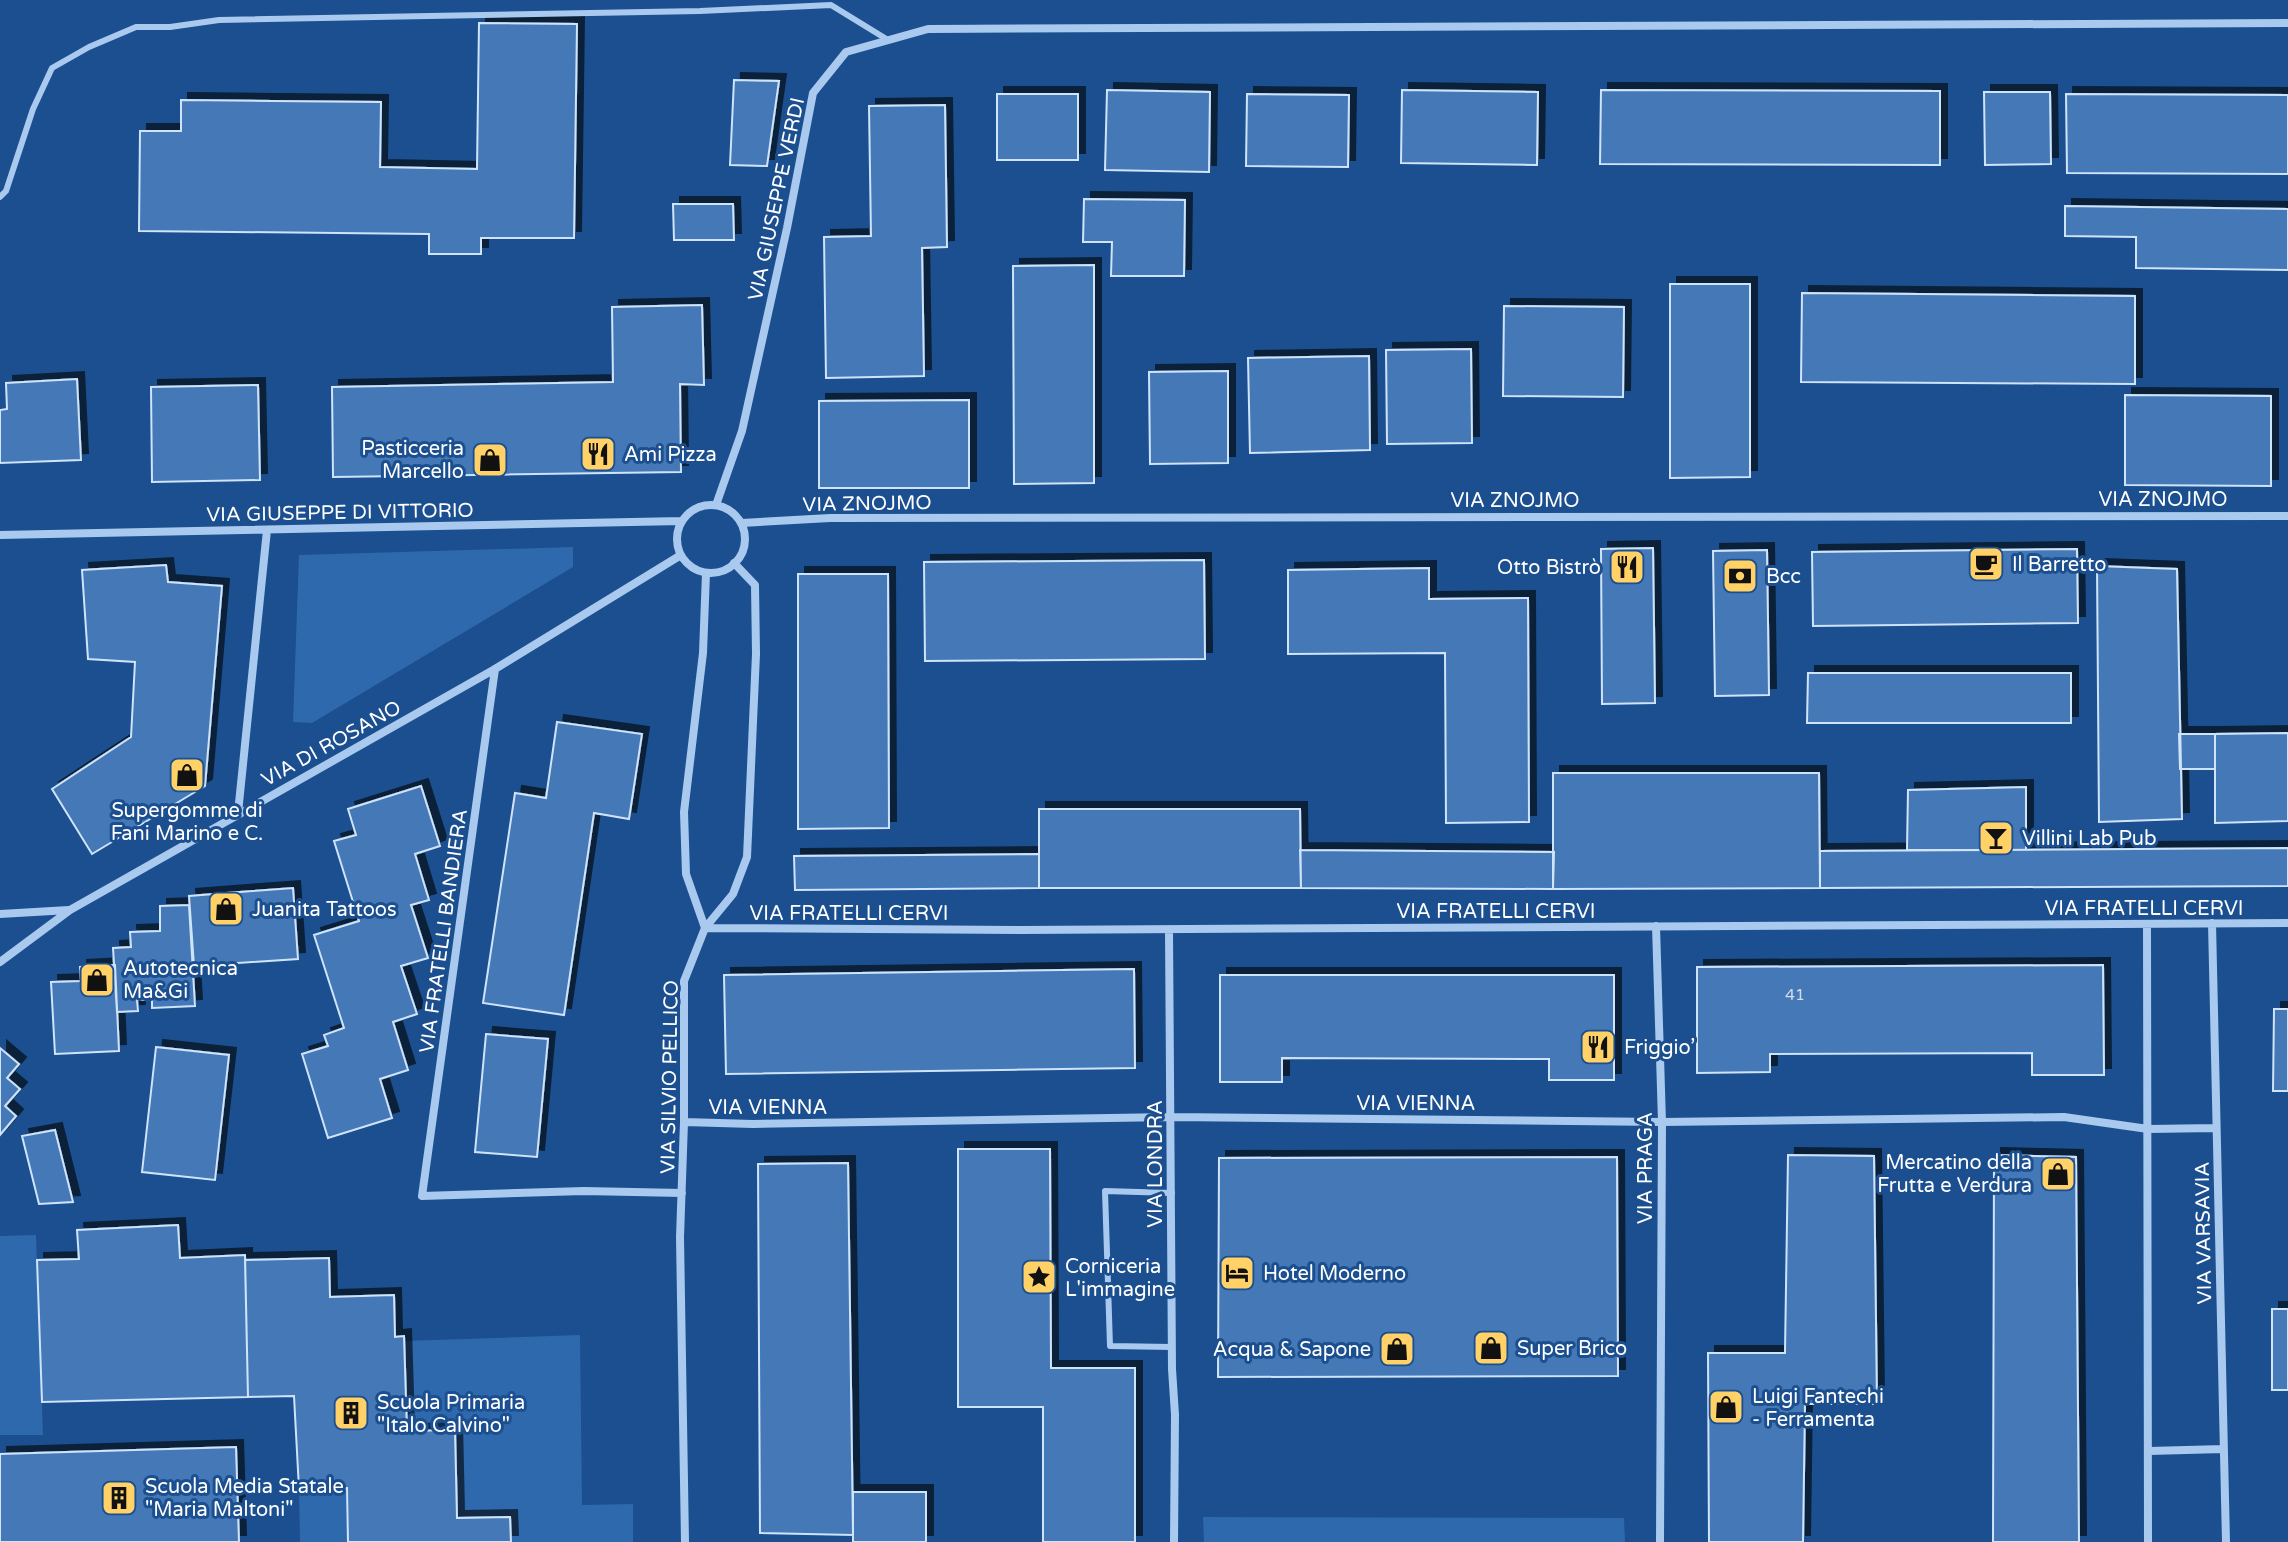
<svg xmlns="http://www.w3.org/2000/svg" width="2288" height="1542" viewBox="0 0 2288 1542" font-family="'Varela Round',sans-serif">
<defs>
<filter id="shadow"><feDropShadow dx="7" dy="-7" stdDeviation="0" flood-color="#0009"/></filter>
</defs>
<rect width="100%" height="100%" fill="#1b4f8f"/>
<path fill="#2e69ad" d="M573 547V567L312 723 293 722 299 555Z
M36 1235 43 1435H0V1236Z
M580 1335 582 1505 633 1504V1542H511L509 1517 457 1518 455 1430 407 1431 404 1341Z
M347 1488 348 1542H300L299 1489Z
M1203 1517 1624 1518 1625 1542H1204Z"/>
<path fill="#4478b7" stroke="#cfe3fa" stroke-width="2" filter="url(#shadow)" d="M479 23 577 24 574 238H481V254H429V234L139 231 140 131H181V100L381 102 380 167 477 169Z
M734 80 779 81 767 166 730 165Z
M1107 90 1210 92 1209 172 1105 170Z
M1402 90 1538 92 1537 165 1401 163Z
M1601 90 1940 91V165L1600 164Z
M1984 92H2050L2051 164 1985 165Z
M997 94H1078V160H997Z
M1247 94 1349 95 1348 167 1246 166Z
M2066 94 2288 95V174L2067 173Z
M945 105 947 247 922 248 924 376 826 378 824 237 871 236 869 106Z
M1084 199 1185 200 1184 276H1111L1112 242H1083Z
M673 204H733L734 240H674Z
M2065 206 2288 209V270L2136 268V237L2065 236Z
M1094 265V483L1014 484 1013 266Z
M1670 284H1750V477L1670 478Z
M1802 293 2135 296V384L1801 382Z
M702 305 704 385 680 384 681 472 333 477 332 387 613 382 612 307Z
M1504 306 1624 307 1623 397 1503 396Z
M1471 349 1472 443 1387 444 1386 350Z
M1369 356 1370 450 1250 453 1248 358Z
M1228 371V463L1150 464 1149 372Z
M77 379 81 460 0 463V410L7 409 6 383Z
M258 385 260 480 152 482 151 387Z
M2125 395 2271 396V486L2125 485Z
M969 400V488H819V401Z
M1653 548 1655 703 1602 704 1601 549Z
M2077 549 2078 623 1813 626 1812 552Z
M1767 550 1769 695 1715 696 1713 551Z
M1204 560 1205 659 925 661 924 562Z
M166 565 168 582 222 586 205 786 92 854 52 789 131 737 135 662 88 659 82 570Z
M2097 566 2177 569 2182 819 2099 822Z
M1429 568V599L1528 598 1529 822 1446 823 1445 653 1288 654V570Z
M798 574H888L889 828 798 829Z
M1808 673H2071V723H1807Z
M557 722 642 734 629 819 594 813 564 1015 483 1003 515 793 546 798Z
M2288 733V821L2215 823V734Z
M2179 734H2215V769H2180Z
M1553 773H1819L1820 888 1553 889Z
M421 786 440 846 415 854 429 900 411 905 428 958 401 966 417 1014 393 1022 408 1070 380 1079 392 1118 328 1138 302 1054 328 1046 324 1035 344 1028 314 935 359 921 334 841 356 835 348 809Z
M2026 787V850H1907L1908 790Z
M1039 809H1300L1301 888H1039Z
M2288 848V886L1820 888V851Z
M1300 850 1554 852 1553 889 1301 888Z
M1039 854V888L795 890 794 856Z
M293 888 298 959 194 966 189 896Z
M189 905 195 1006 152 1008V999L137 1000 138 1011 117 1012 113 948 131 947 130 932 160 931V906Z
M115 965 119 1051 55 1054 51 982 81 981 80 967Z
M2103 965 2104 1075H2032V1053L1770 1054V1072L1697 1073V967Z
M1134 969 1135 1068 726 1074 724 975Z
M1220 975H1614V1080H1549V1059L1282 1058V1082H1220Z
M2274 1009H2288V1091H2273Z
M486 1034 548 1039 537 1157 475 1152Z
M156 1047 229 1055 215 1180 142 1172Z
M0 1048 19 1064 7 1078 20 1089 5 1106 16 1116 0 1135Z
M55 1130 73 1202 39 1204 22 1136Z
M958 1149H1050L1051 1368H1135V1542H1043V1407H958Z
M1788 1155 1874 1156 1877 1404H1805L1803 1542H1709L1708 1353H1785Z
M1994 1155 2076 1157 2079 1542H1993Z
M1617 1157 1618 1376 1218 1377 1219 1158Z
M848 1163 853 1535 760 1533 758 1164Z
M178 1225 180 1258 245 1255 248 1397 42 1402 37 1260 79 1259 77 1230Z
M329 1258 330 1297 394 1295 395 1337 404 1336 407 1431 455 1430 457 1518 510 1517 511 1542H348L347 1488 299 1489 294 1396 248 1397 245 1260Z
M2272 1309H2288V1390H2272Z
M236 1447 239 1542H0V1454Z
M853 1492H926V1542H853Z"/>
<g fill="none" stroke-linecap="round" stroke-linejoin="round">
<path stroke="#a9c9ee" stroke-width="6" d="M0 197 6 191 33 109 52 68 89 47 136 27H170L219 20 700 11 831 5 888 40
M1172 1193 1105 1191 1110 1346 1172 1347"/>
<path stroke="#a9c9ee" stroke-width="8" d="M677 539a34 34 0 1 1 68 0a34 34 0 1 1-68 0Z
M716 505 742 431 787 228 813 93 846 52 928 29 2288 23
M742 523 830 518 2288 516
M0 535 681 521
M495 669 422 1196 584 1191 682 1193
M238 813 267 530
M0 914 69 910
M2212 923 2226 1542
M2147 924 2148 1542
M1656 926 1662 1122 1660 1542
M705 928 1020 930 2288 923
M705 928 686 874 684 812 703 653 706 573
M1169 930 1172 1369 1175 1415 1174 1542
M0 962 70 910 495 669 681 555
M684 1122 753 1124 1171 1117 1662 1122 2064 1117 2148 1129 2216 1128
M2149 1451 2223 1449
M685 1542 680 1237 684 1122V981L705 928 733 894 747 857 756 654 755 585 734 563"/>
</g>
<defs>
<symbol id="restaurant-square" viewBox="-11 -11 22 22"><rect x="-9" y="-9" width="18" height="18" rx="4" fill="#ffd166" stroke="#1b4f8f"/><path d="M-5-6h1v4h1v-4h1v4h1v-4h1v5L-1.5 .5V6h-2V.5L-5-1ZM5-6V6H3V1.5H1.5Q1.5-4 5-6Z" fill="#111"/></symbol>
<symbol id="shop-square" viewBox="-11 -11 22 22"><rect x="-9" y="-9" width="18" height="18" rx="4" fill="#ffd166" stroke="#1b4f8f"/><path d="M-5-2.5h2.3a2.7 3.5 0 0 1 5.4 0H5L5.5 6h-11ZM-1.5-2.5h3a1.5 2.3 0 0 0-3 0Z" fill="#111"/></symbol>
<symbol id="cafe-square" viewBox="-11 -11 22 22"><rect x="-9" y="-9" width="18" height="18" rx="4" fill="#ffd166" stroke="#1b4f8f"/><path d="M-5.5-4.5H6V0H3Q3 3.5 0 3.5H-2.5Q-5.5 3.5-5.5 0ZM3-3.2v2h1.7v-2ZM-6 4.5H4V6H-6Z" fill="#111"/></symbol>
<symbol id="bank-square" viewBox="-11 -11 22 22"><rect x="-9" y="-9" width="18" height="18" rx="4" fill="#ffd166" stroke="#1b4f8f"/><path d="M-6-4H6V4H-6ZM0-2.3a2.3 2.3 0 1 0 0 4.6a2.3 2.3 0 1 0 0-4.6Z" fill="#111"/></symbol>
<symbol id="bar-square" viewBox="-11 -11 22 22"><rect x="-9" y="-9" width="18" height="18" rx="4" fill="#ffd166" stroke="#1b4f8f"/><path d="M-6-5H6L.8 .8V4.5H3.5V6h-7V4.5H-.8V.8Z" fill="#111"/></symbol>
<symbol id="hotel-square" viewBox="-11 -11 22 22"><rect x="-9" y="-9" width="18" height="18" rx="4" fill="#ffd166" stroke="#1b4f8f"/><path d="M-6-4.5h1.5V1H6V5H4.5V3h-9V5H-6ZM-4 0a1.8 1.8 0 1 1 3.6 0ZM.5 0V-2.5h3Q6-2.5 6 0Z" fill="#111"/></symbol>
<symbol id="sight-square" viewBox="-11 -11 22 22"><rect x="-9" y="-9" width="18" height="18" rx="4" fill="#ffd166" stroke="#1b4f8f"/><path d="M0-6L1.8-2.2L6-1.7L2.9 1.2L3.7 5.4L0 3.3L-3.7 5.4L-2.9 1.2L-6-1.7L-1.8-2.2Z" fill="#111"/></symbol>
<symbol id="building-square" viewBox="-11 -11 22 22"><rect x="-9" y="-9" width="18" height="18" rx="4" fill="#ffd166" stroke="#1b4f8f"/><path d="M-4-6H4V6H1V3H-1V6H-4ZM-2.5-4.3h1.7v1.8h-1.7ZM.8-4.3h1.7v1.8H.8ZM-2.5-1h1.7V.8h-1.7ZM.8-1h1.7V.8H.8Z" fill="#111"/></symbol>
</defs>
<g fill-rule="evenodd">
<use href="#restaurant-square" x="578" y="434" width="40" height="40"/>
<use href="#shop-square" x="470" y="440" width="40" height="40"/>
<use href="#cafe-square" x="1966" y="544" width="40" height="40"/>
<use href="#restaurant-square" x="1607" y="547" width="40" height="40"/>
<use href="#bank-square" x="1720" y="556" width="40" height="40"/>
<use href="#shop-square" x="167" y="755" width="40" height="40"/>
<use href="#bar-square" x="1976" y="818" width="40" height="40"/>
<use href="#shop-square" x="206" y="889" width="40" height="40"/>
<use href="#shop-square" x="77" y="960" width="40" height="40"/>
<use href="#restaurant-square" x="1578" y="1027" width="40" height="40"/>
<use href="#shop-square" x="2038" y="1154" width="40" height="40"/>
<use href="#hotel-square" x="1217" y="1253" width="40" height="40"/>
<use href="#sight-square" x="1019" y="1257" width="40" height="40"/>
<use href="#shop-square" x="1471" y="1328" width="40" height="40"/>
<use href="#shop-square" x="1377" y="1329" width="40" height="40"/>
<use href="#shop-square" x="1706" y="1387" width="40" height="40"/>
<use href="#building-square" x="331" y="1393" width="40" height="40"/>
<use href="#building-square" x="99" y="1478" width="40" height="40"/>
</g>
<g text-anchor="middle" stroke-width="6" stroke-linejoin="round" paint-order="stroke">
<g font-size="16" fill="#d0dded">
<text x="1795" y="1000">41</text>
</g>
<g font-size="20" fill="#fff" stroke="#1b4f8f">
<text transform="translate(776 199) rotate(-78)" y="7">VIA GIUSEPPE VERDI</text>
<text x="2163" y="506">VIA ZNOJMO</text>
<text x="1515" y="507">VIA ZNOJMO</text>
<text transform="translate(867 503) rotate(-1)" y="7">VIA ZNOJMO</text>
<text transform="translate(340 512) rotate(-1)" y="7">VIA GIUSEPPE DI VITTORIO</text>
<text transform="translate(331 743) rotate(-29)" y="7">VIA DI ROSANO</text>
<text x="2144" y="915">VIA FRATELLI CERVI</text>
<text x="1496" y="918">VIA FRATELLI CERVI</text>
<text x="849" y="920">VIA FRATELLI CERVI</text>
<text transform="translate(443 931) rotate(-82)" y="7">VIA FRATELLI BANDIERA</text>
<text transform="translate(669 1077) rotate(-89)" y="7">VIA SILVIO PELLICO</text>
<text x="1416" y="1110">VIA VIENNA</text>
<text x="768" y="1114">VIA VIENNA</text>
<text transform="translate(1155 1164) rotate(-90)" y="7">VIA LONDRA</text>
<text transform="translate(1645 1168) rotate(-90)" y="7">VIA PRAGA</text>
<text transform="translate(2203 1233) rotate(-91)" y="7">VIA VARSAVIA</text>
</g>
<g font-size="20" fill="#fff" stroke="#1b4f8f" text-anchor="start">
<text x="464" y="455" text-anchor="end">Pasticceria<tspan x="464" dy="23">Marcello</tspan></text>
<text x="624" y="461">Ami Pizza</text>
<text x="2012" y="571">Il Barretto</text>
<text x="1601" y="574" text-anchor="end">Otto Bistrò</text>
<text x="1766" y="583">Bcc</text>
<text x="187" y="817" text-anchor="middle">Supergomme di<tspan x="187" dy="23">Fani Marino e C.</tspan></text>
<text x="2022" y="845">Villini Lab Pub</text>
<text x="252" y="916">Juanita Tattoos</text>
<text x="123" y="975">Autotecnica<tspan x="123" dy="23">Ma&amp;Gi</tspan></text>
<text x="1624" y="1054">Friggio’</text>
<text x="2032" y="1169" text-anchor="end">Mercatino della<tspan x="2032" dy="23">Frutta e Verdura</tspan></text>
<text x="1065" y="1273">Corniceria<tspan x="1065" dy="23">L'immagine</tspan></text>
<text x="1263" y="1280">Hotel Moderno</text>
<text x="1517" y="1355">Super Brico</text>
<text x="1371" y="1356" text-anchor="end">Acqua &amp; Sapone</text>
<text x="1752" y="1403">Luigi Fantechi<tspan x="1752" dy="23">- Ferramenta</tspan></text>
<text x="377" y="1409">Scuola Primaria<tspan x="377" dy="23">"Italo Calvino"</tspan></text>
<text x="145" y="1493">Scuola Media Statale<tspan x="145" dy="23">"Maria Maltoni"</tspan></text>
</g>
</g>
</svg>
